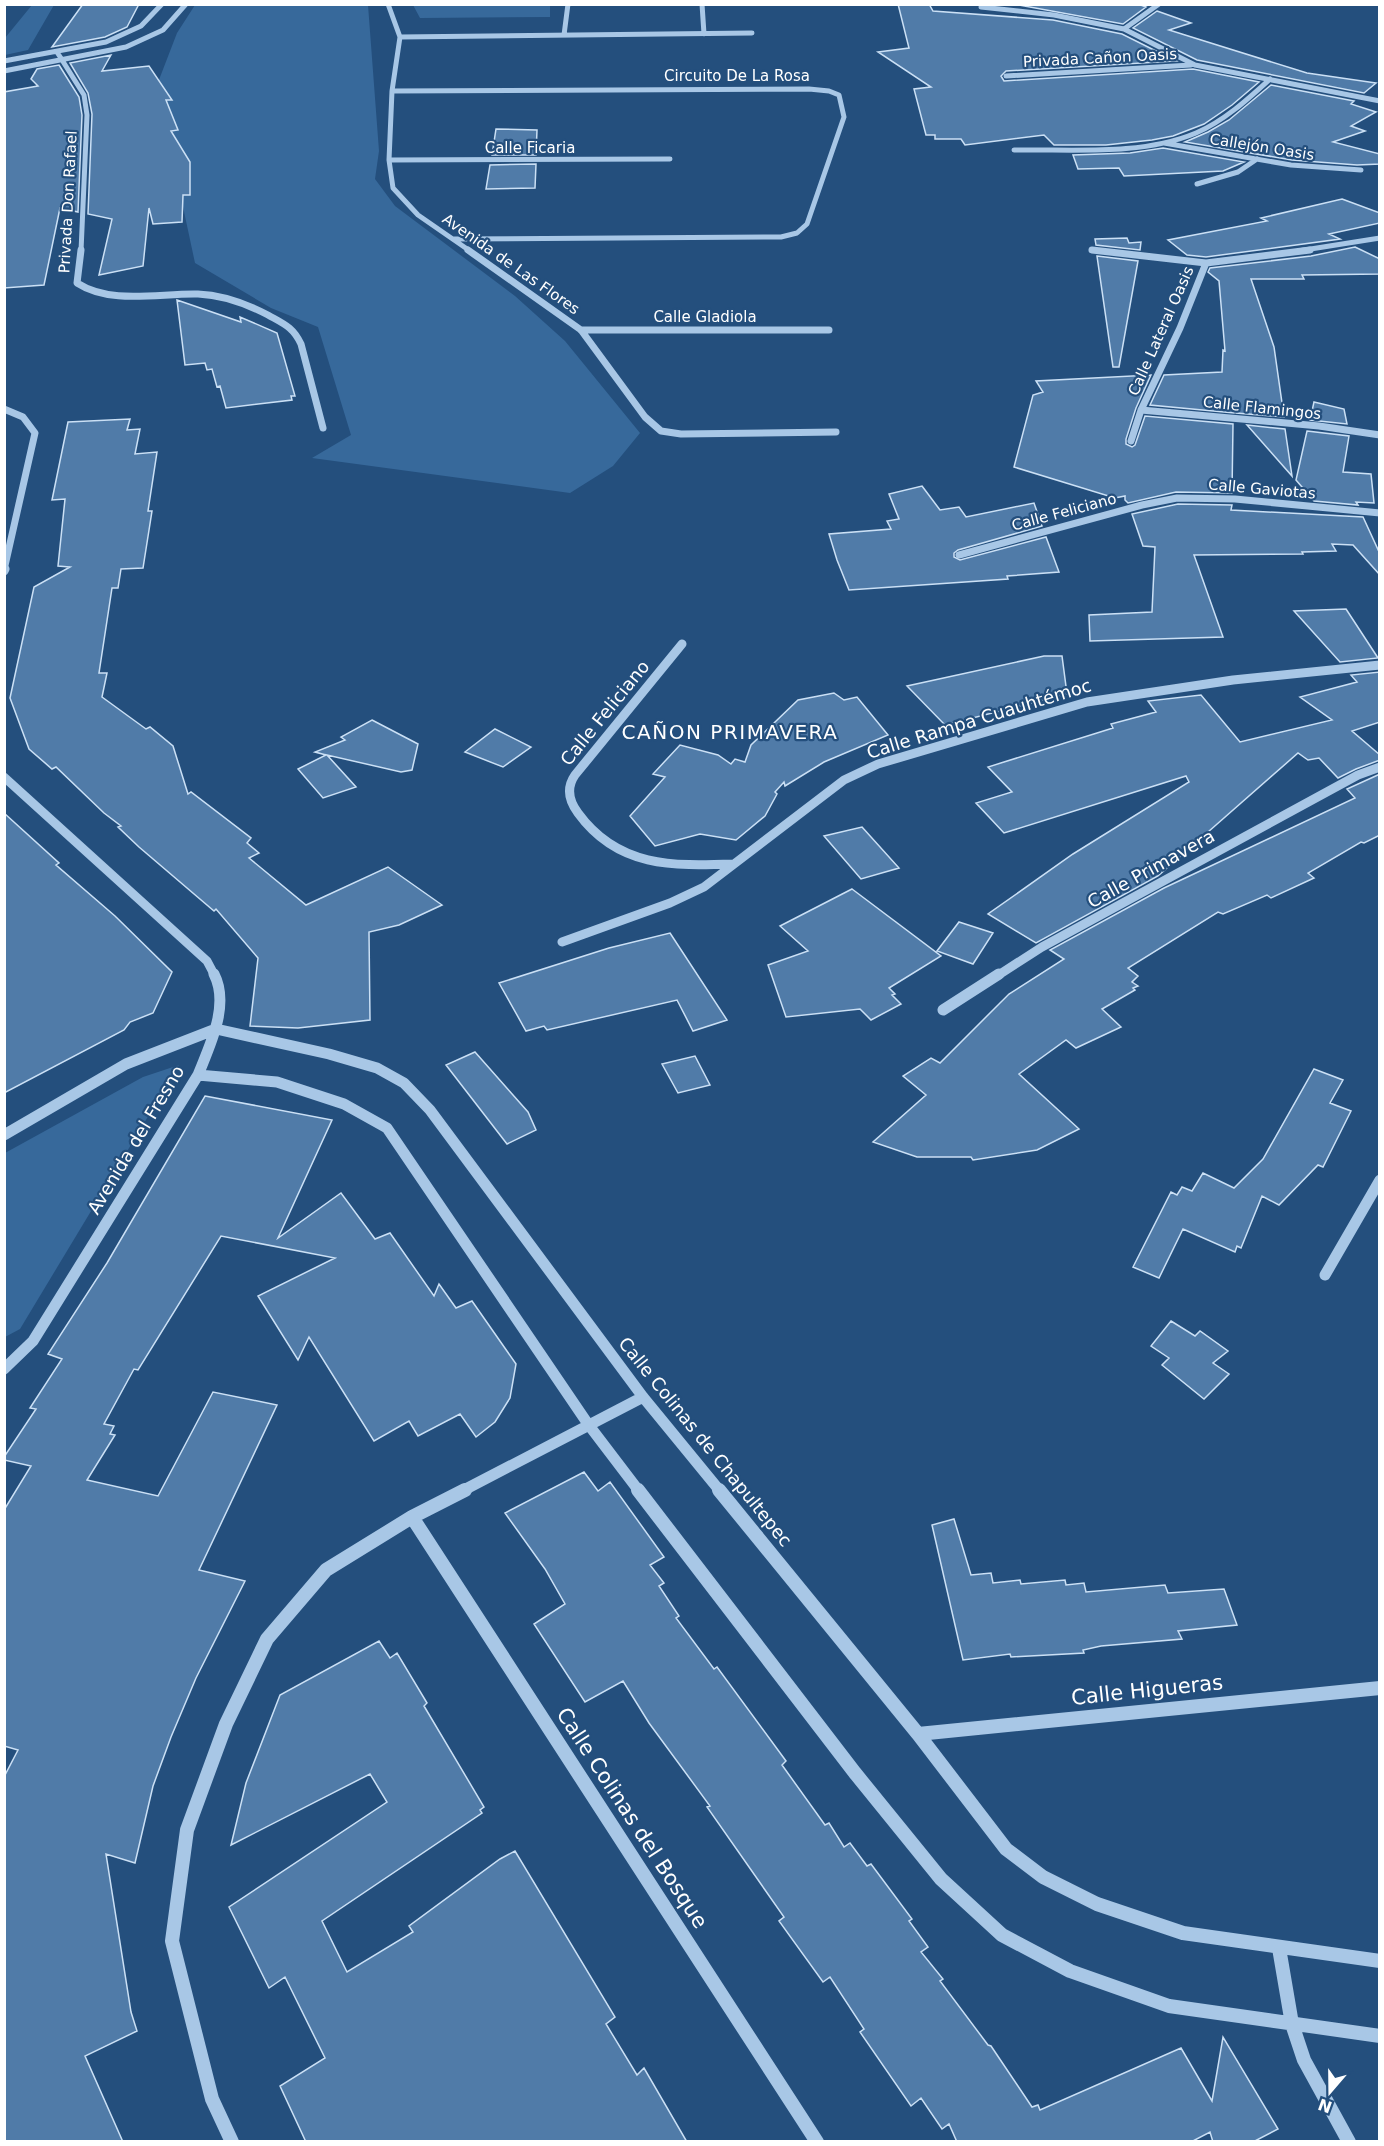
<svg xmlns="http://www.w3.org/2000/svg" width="1384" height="2146" viewBox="0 0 1384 2146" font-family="'DejaVu Sans',sans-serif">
<rect width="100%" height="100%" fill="#244f7d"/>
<path fill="#37699b" d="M32 5H54L28 50 5 55V38Z
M195 5H368L379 151 375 179 395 206 515 296 565 341 640 433 613 466 570 493 312 458 351 435 318 327 271 308 195 263 157 85 177 33Z
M413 5H550V17L420 18Z
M179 1065 20 1329 5 1337V1153L143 1077Z"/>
<path fill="#507ba8" stroke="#cbe0f5" stroke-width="1.5" d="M83 4H139L127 27 105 37 52 47Z
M898 4H929L933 11 1053 20 1122 34 1176 61 1006 71 1001 76 1004 81 1193 69 1259 82 1232 105 1204 124 1173 136 1152 140 1106 145H1054L1044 135 965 145 961 139H935V135H926L914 89 931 87 878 52 909 48Z
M1013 4H1138L1146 7 1123 24Z
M1157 11 1191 23 1169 30 1307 73 1376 83 1364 93 1197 60 1133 28Z
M111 55 102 71 149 66 172 100H166L178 130 171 131 190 162V195H183L182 222 153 224 149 208 143 266 99 275 112 219 88 214 92 114 88 93 70 63Z
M59 65 79 97 82 115 78 212 60 208 44 285 4 288V92L38 86 31 79 37 69Z
M1271 85 1354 101 1351 104 1376 112 1351 126 1365 131 1333 142 1380 154V164L1357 165 1292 160 1185 142 1208 132 1229 120Z
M496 129 537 130 536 155H492Z
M1163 148 1244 162 1223 171 1124 176 1119 168 1078 169 1073 155 1130 153Z
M536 164 535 188 486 189 490 165Z
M1342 199 1380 213V223L1329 234 1340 239 1206 257 1187 255 1168 240 1267 221 1261 218Z
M1127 238 1129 243 1141 242 1140 250 1096 245 1095 239Z
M1355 247 1380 259V274L1302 275 1304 279H1251L1274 347 1284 417 1236 413 1234 410V413L1150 405 1164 375 1222 372 1223 350 1225 351 1219 281 1208 272 1210 268 1311 256Z
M1097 256 1138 261 1119 367H1113Z
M177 300 241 322 240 317 277 333 295 396H291L292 400 226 408 220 386 217 387 212 369 207 370 205 363 185 365Z
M1151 375 1136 408 1126 439V444L1132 447 1135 445 1145 416 1233 424 1232 493 1176 492 1128 503 1125 500V496L1115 498 1014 467 1033 395 1043 392 1036 381Z
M1314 402 1344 409 1347 424 1310 420Z
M130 419 127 430 140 429 135 454 157 452 148 511H152L143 568 121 569 118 588H112L99 673H107L102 697 146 729 150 727 173 746 188 794 191 792 251 838 247 843 259 853 249 858 306 905 388 867 442 905 399 925 369 932 370 1020 298 1028 250 1026 258 958 216 909 214 911 139 847 118 827 121 826 104 813 56 767 52 769 29 749 10 698 34 587 70 567 58 566 65 499 52 500 68 422Z
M1247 425 1285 429 1292 476Z
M1307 431 1349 436 1343 472 1371 474 1374 503 1356 502 1358 505 1314 501 1296 480Z
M922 486 940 510 959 507 966 517 1034 503 1042 526 958 550 954 553V557L960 560 1046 537 1059 572 1007 576 1008 579 849 590 837 560 829 534 891 529 887 521 899 519 889 494Z
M1178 504 1232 505 1231 510 1363 517 1380 554V575L1353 545 1332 544 1336 551 1302 552 1303 554 1194 555 1223 637 1090 641 1089 615 1152 612 1155 547 1143 546 1132 514Z
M1346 609 1378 658 1340 662 1294 611Z
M1044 656H1062L1067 694 945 725 907 686Z
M1380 672V722L1352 731 1380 755V760L1356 769 1338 778 1319 758 1308 760 1298 753 1158 876 1036 943 988 914 1073 854 1189 782 1186 776 1004 833 976 803 1012 792 988 767 1113 728 1111 724 1156 712 1148 701 1201 695 1240 742 1332 720 1300 697 1357 682 1351 675Z
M834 693 844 700 857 697 888 735 824 762 785 786 784 782 775 792 777 794 765 816 736 840 700 834 655 846 630 816 665 777 653 774 680 745 718 755 731 764 735 759 745 762 751 745 798 700Z
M372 720 418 744 412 770 401 772 327 755 356 787 323 798 298 769 326 755 315 752 345 740 341 737Z
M495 729 531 747 503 767 465 752Z
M1380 774V835L1364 843 1361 842 1308 873 1314 878 1271 898 1267 895 1223 914 1218 912 1128 968 1138 976 1132 982 1138 986 1133 988 1135 990 1102 1009 1121 1027 1076 1048 1066 1040 1019 1074 1079 1129 1037 1150 973 1160 971 1157H917L873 1142 926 1095 903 1076 931 1058 940 1063 1009 994 1064 959 1050 950 1164 888 1355 798 1347 789Z
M4 813 59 863 56 865 115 916 172 972 153 1013 130 1022 124 1030 4 1093Z
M862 827 899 868 861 879 824 836Z
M852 889 941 956 889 988 895 994 892 995 901 1004 871 1020 860 1009 786 1017 768 965 808 951 780 926Z
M959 922 993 933 973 964 937 951Z
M670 933 727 1020 693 1031 677 1000 547 1030 544 1026 526 1031 499 983 609 948Z
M475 1052 528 1112 536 1130 507 1144 446 1065Z
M695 1056 710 1085 678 1093 662 1064Z
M1314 1069 1343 1080 1330 1103 1351 1111 1323 1167 1318 1165 1279 1205 1262 1196 1241 1248 1237 1246 1235 1252 1183 1229 1159 1278 1133 1267 1171 1192 1177 1195 1182 1187 1192 1191 1203 1173 1234 1188 1263 1159Z
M205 1096 332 1120 278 1238 341 1193 375 1239 390 1233 434 1296 439 1284 456 1308 472 1301 516 1364 510 1398 495 1422 476 1437 460 1414 418 1436 409 1421 374 1441 309 1337 298 1360 258 1296 335 1258 221 1236 138 1370 134 1369 104 1424 114 1426 110 1434 115 1435 87 1480 158 1496 213 1392 277 1405 199 1570 245 1581 196 1678 171 1737 153 1786 135 1863 106 1854 131 2012 137 2031 85 2056 123 2142H4V1777L18 1750 4 1746V1510L31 1466 4 1460V1457L36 1409 30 1408 62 1359 48 1354 107 1263Z
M1171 1321 1195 1336 1200 1331 1228 1351 1213 1363 1229 1374 1204 1399 1162 1365 1169 1358 1151 1346Z
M584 1472 598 1491 610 1482 664 1557 650 1565 664 1583 659 1586 679 1616 676 1618 714 1669 717 1667 786 1761 782 1765 825 1825 829 1823 844 1847 850 1843 867 1866 871 1864 912 1919 909 1921 928 1947 921 1952 943 1979 940 1981 988 2045 991 2046 1032 2107 1038 2105 1040 2110 1181 2048 1212 2101 1223 2037 1278 2129 1253 2142H1213L1210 2132 1191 2142H957L949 2124 942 2129 921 2098 911 2106 860 2032 864 2029 830 1977 823 1982 779 1921 784 1917 707 1807 710 1806 649 1723 623 1681 585 1702 534 1624 565 1604 545 1569 505 1513Z
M954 1519 971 1575 991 1573 993 1583 1020 1580 1021 1584 1065 1580 1066 1585 1084 1583 1086 1592 1165 1585 1168 1593 1224 1589 1237 1625 1178 1631 1182 1639 1101 1646 1083 1650 1084 1653 1011 1657 1010 1654 963 1660 932 1525Z
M379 1641 390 1658 397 1653 427 1703 424 1706 484 1807 480 1810 482 1813 322 1921 347 1972 413 1932 409 1926 500 1859 515 1851 615 2017 606 2024 637 2075 644 2068 687 2142H306L280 2086 325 2058 285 1977 269 1988 229 1907 387 1802 370 1774 231 1845 246 1783 280 1695Z"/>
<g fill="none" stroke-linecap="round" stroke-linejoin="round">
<path stroke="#a8c7e6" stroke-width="5" d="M388 4 400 37 392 91 389 160 393 188 418 215 470 251
M702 4 704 34
M1159 4 1124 29 1195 65 1380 101
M981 7 1054 15 1124 29
M564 35 568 4
M400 37 752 33
M57 52 84 95 87 115 81 251
M4 61 106 42 141 26 162 4
M4 71 126 47 163 30 186 4
M1006 76 1191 65
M392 91 809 89 829 91 839 95 844 117 807 224 797 233 781 237 453 239
M1164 143 1291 165 1361 170
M1014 150C1073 149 1141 156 1196 133 1224 121 1248 99 1270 79
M389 160 670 159
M1197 184 1238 172 1257 159
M1092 250 1105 251
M1298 251 1380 238"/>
<path stroke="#a8c7e6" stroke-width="7" d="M81 250 77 283C111 305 159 293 198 294 222 295 247 304 268 315 284 324 293 327 301 344L323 428
M468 250 581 330 645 417 661 431 681 434 836 432
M1092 250 1206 263
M581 330H829
M4 409 23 417 35 433 4 570
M1141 410 1319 426 1380 435
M1131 441 1141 410 1180 328 1206 263 1310 250
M959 555 1142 505 1177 498 1235 499 1380 513"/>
<path stroke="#a8c7e6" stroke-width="9" d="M4 571 5 569
M682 644 575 775C566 788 569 801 578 813 618 868 673 866 734 864
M4 777 207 961 215 976
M562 942 670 903 704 887 844 780 878 764 1087 702 1233 680 1380 665
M997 976 1042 947 1358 775 1380 767"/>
<path stroke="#a8c7e6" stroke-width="11" d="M943 1010 999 974
M198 1075 277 1082 344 1104 387 1128 588 1424 639 1491
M4 1135 126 1064 216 1029 329 1054 377 1068 404 1083 430 1110 643 1397 720 1491
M1325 1275 1380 1180
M4 1369 33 1341 198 1075C210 1045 230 1005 214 974
M462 1491 643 1397"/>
<path stroke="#a8c7e6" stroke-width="14" d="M638 1490 855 1773 941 1879 1002 1935 1070 1971 1169 2006 1380 2036
M719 1490 918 1734 1006 1849 1043 1877 1097 1904 1183 1933 1380 1961
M412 1517 817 2142
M918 1734 1380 1688
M1279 1948 1292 2024 1304 2060 1349 2142
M232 2142 212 2099 172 1941 187 1830 226 1724 267 1639 326 1570 412 1517 465 1490"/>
</g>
<g text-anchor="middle" stroke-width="4.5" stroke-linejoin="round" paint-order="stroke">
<g font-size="15" fill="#fff" stroke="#244f7d">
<text transform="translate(1100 58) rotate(-3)" y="5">Privada Cañon Oasis</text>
<text x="737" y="81">Circuito De La Rosa</text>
<text transform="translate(1262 147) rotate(9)" y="5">Callejón Oasis</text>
<text x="530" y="153">Calle Ficaria</text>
<text transform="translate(68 202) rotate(-87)" y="5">Privada Don Rafael</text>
<text transform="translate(511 264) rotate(35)" y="5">Avenida de Las Flores</text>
<text x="705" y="322">Calle Gladiola</text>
<text transform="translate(1161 331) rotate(-66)" y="5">Calle Lateral Oasis</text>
<text transform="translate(1262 408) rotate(6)" y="5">Calle Flamingos</text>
<text transform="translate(1262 489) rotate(5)" y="5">Calle Gaviotas</text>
<text transform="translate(1064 512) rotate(-15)" y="5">Calle Feliciano</text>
</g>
<g font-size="18" fill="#fff" stroke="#244f7d">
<text transform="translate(605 713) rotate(-51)" y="6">Calle Feliciano</text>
<text transform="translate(979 719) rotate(-17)" y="6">Calle Rampa Cuauhtémoc</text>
<text transform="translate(1151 869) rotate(-29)" y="6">Calle Primavera</text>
<text transform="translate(136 1140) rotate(-59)" y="6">Avenida del Fresno</text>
<text transform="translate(705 1442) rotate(51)" y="6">Calle Colinas de Chapultepec</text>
</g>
<g font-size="20" letter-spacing="1.5" fill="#fff" stroke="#244f7d">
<text x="730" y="739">CAÑON PRIMAVERA</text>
</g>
<g font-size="21" fill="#fff" stroke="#244f7d">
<text transform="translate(1147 1690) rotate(-6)" y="7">Calle Higueras</text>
<text transform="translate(632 1818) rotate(57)" y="7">Calle Colinas del Bosque</text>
</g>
</g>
<rect width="1384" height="2146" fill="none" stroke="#ffffff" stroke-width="12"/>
<g transform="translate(1330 2092) rotate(200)" stroke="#244f7d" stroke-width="4.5" paint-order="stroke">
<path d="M0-4.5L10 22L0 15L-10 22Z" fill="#ffffff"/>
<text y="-9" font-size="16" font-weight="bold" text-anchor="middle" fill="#ffffff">N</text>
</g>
</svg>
